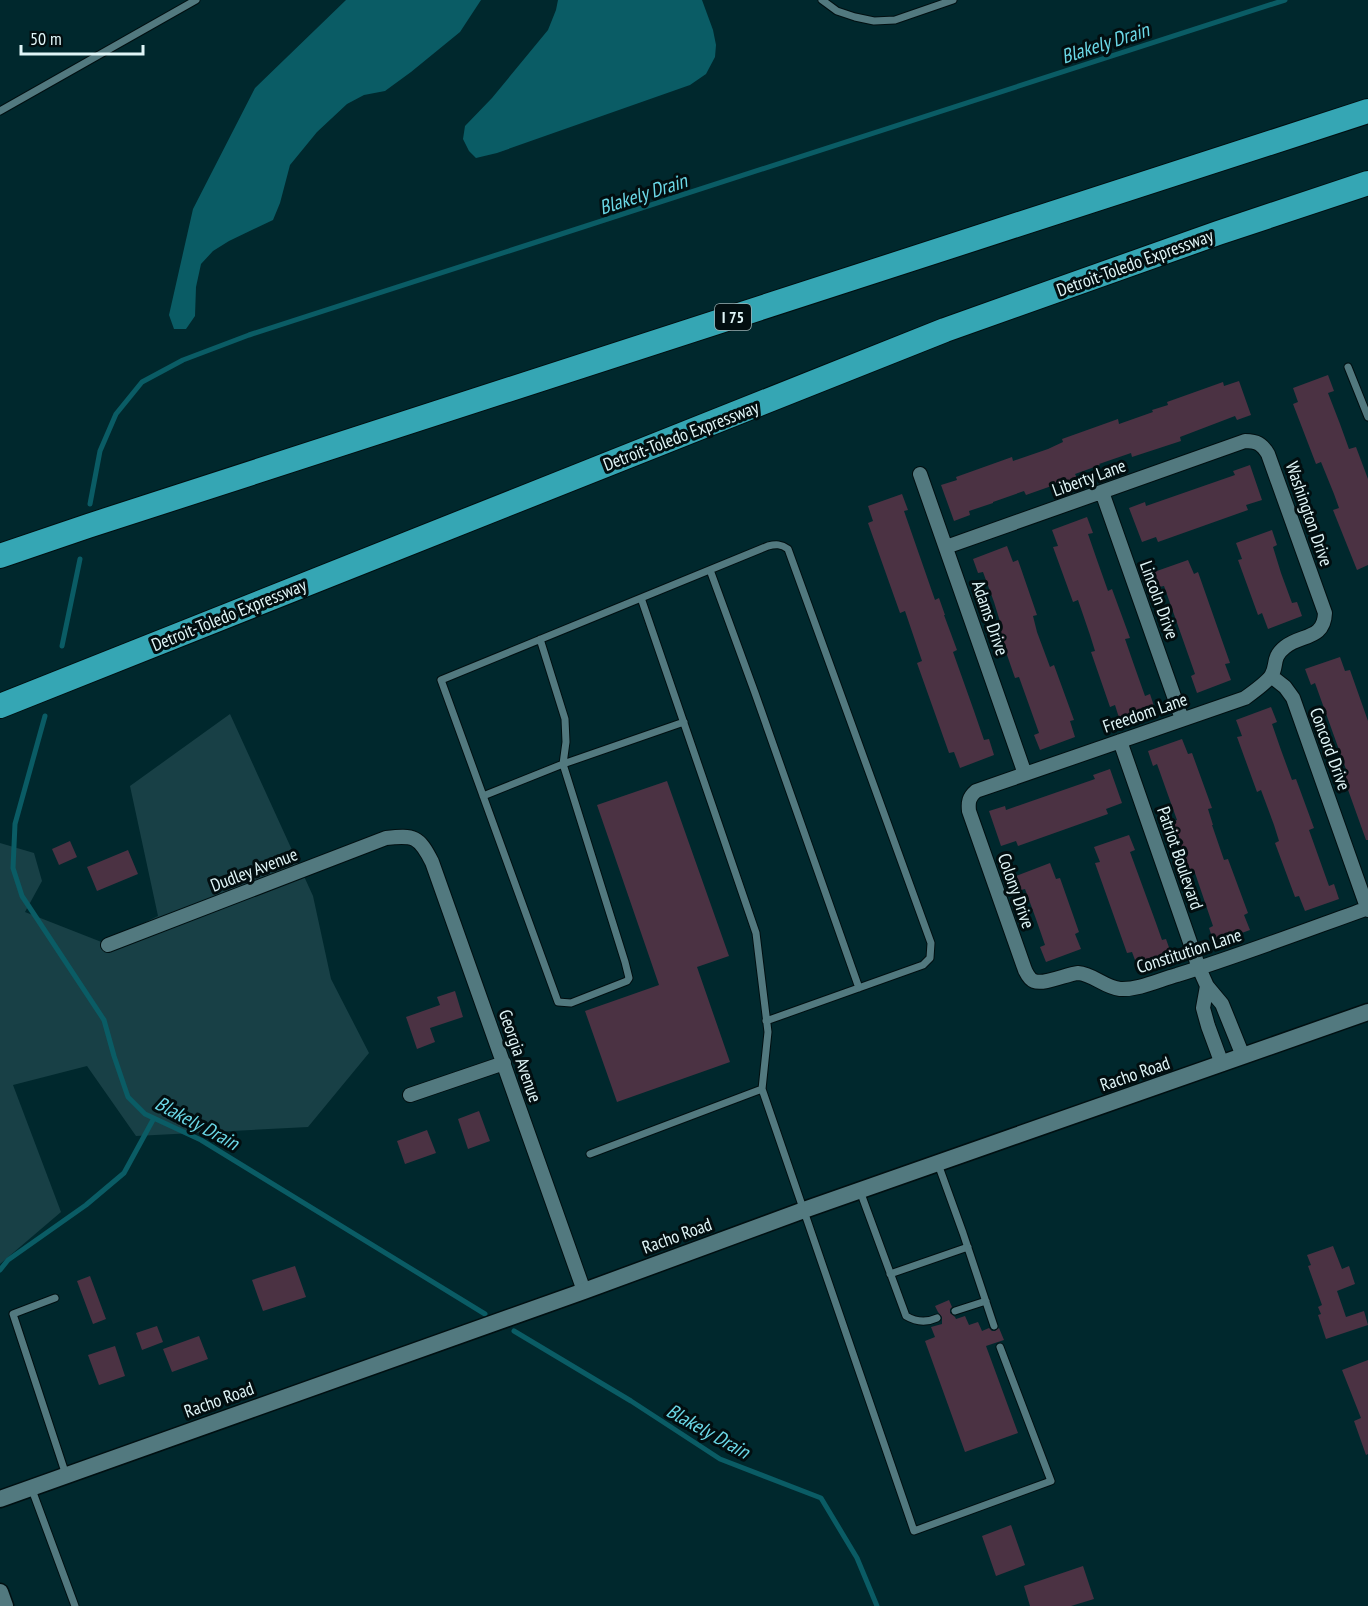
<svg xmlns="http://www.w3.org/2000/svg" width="1368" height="1606" viewBox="0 0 1368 1606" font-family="'PT Sans Narrow',sans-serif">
<rect width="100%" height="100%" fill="#00282d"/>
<path fill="#184046" d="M230 714 313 896 331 979 369 1053 308 1127 136 1136 87 1066 13 1085 61 1212 0 1264V843L34 853 42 881 25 912 104 943 158 916 130 786Z"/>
<path fill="#0a5c65" d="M346 0H481L460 32 411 72 385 91 364 95 347 104 317 132 290 165 280 203 273 220 229 241 213 251 201 264 196 287 195 316 186 329H174L169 315 193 209 255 88Z
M558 0H702L713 30 716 45 715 57 706 74 690 85 497 153 476 158 469 151 463 139 465 126 492 98 548 30 556 10Z"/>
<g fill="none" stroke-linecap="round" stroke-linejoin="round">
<path stroke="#0a5c65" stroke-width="5" d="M90 504 100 451 116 414 142 382 183 360 249 335 1285 0
M62 646 80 559
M45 716 15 824 13 868 22 896 104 1020 114 1056 128 1097 145 1114 201 1140 485 1314
M0 1270 8 1260 86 1205 124 1173 154 1118
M514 1331 631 1401 720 1459 821 1498 857 1558 877 1606"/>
</g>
<path fill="#4b3243" d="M1328 375 1334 391 1328 393 1340 424 1349 449 1356 447 1368 479V565L1357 570 1333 510 1339 508 1334 494 1321 462 1316 464 1293 404 1298 402 1293 388Z
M1239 381 1251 415 1237 420 1235 416 1180 437 1181 441 1132 457 1131 453 1099 464 1100 465 1075 474 1077 478 1060 484V483L1026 495 1024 491 993 502V503L969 511 970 515 954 521 941 485 957 480 956 477 1012 457 1013 461 1048 449 1063 442 1062 439 1118 419 1119 424 1153 412 1152 410 1168 405 1167 402 1223 382 1224 386Z
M1250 465 1262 500 1246 505 1248 510 1158 542 1156 537 1142 542 1129 508 1145 502 1146 506 1235 475 1233 471Z
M902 494 908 510 904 511 935 600 939 598 945 615H944L957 650 953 652 974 711 984 740 989 739 994 755 960 768 954 752 949 753 917 663 922 661 905 611 900 613 868 523 873 521 868 506Z
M1087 517 1093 533 1088 534 1097 560 1108 591 1112 589 1130 638 1125 639 1134 665 1145 696 1150 694 1155 709 1120 721 1115 705 1110 707 1091 652 1095 651 1090 635 1078 600 1073 602 1053 547 1058 546 1052 530Z
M1272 530 1277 545 1273 547 1281 573 1292 603 1297 602 1302 616 1268 629 1262 613 1258 615 1238 560 1242 559 1236 543Z
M1007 546 1013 562 1018 560 1037 615 1033 616 1037 632 1050 667 1054 665 1074 720 1070 721 1075 737 1040 750 1034 735 1039 733 1019 677 1015 678 1006 652 998 630 1002 628 994 602 983 572 978 573 973 559Z
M1188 560 1194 574 1198 572 1230 663 1225 664 1231 680 1197 693 1191 676 1195 674 1164 586 1159 587 1154 572Z
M1340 657 1345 671 1350 670 1368 721V840H1366L1342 773 1347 772 1315 683 1311 685 1305 669Z
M1271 707 1277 722 1272 724 1281 750 1292 780 1296 779 1314 828 1309 830 1329 886 1334 884 1339 899 1305 911 1299 896 1295 897 1275 843 1279 841 1274 825 1261 790 1257 792 1237 737 1242 736 1236 720Z
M1182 739 1188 754 1192 753 1212 808 1208 809 1213 825H1212L1224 860 1228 859 1248 913 1244 915 1250 930 1214 943 1209 928 1213 926 1194 870 1189 872 1184 857 1172 822 1177 820 1168 795 1157 764 1153 766 1148 751Z
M1110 769 1122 803 1106 809 1108 814 1018 846 1016 841 1001 846 989 811 1005 806 1006 810 1095 779 1093 775Z
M667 781 729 956 697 967 730 1062 617 1102 585 1011 659 985 597 805Z
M1129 835 1135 850 1130 852 1156 923 1162 940 1166 939 1172 956 1138 968 1132 952 1127 953 1095 863 1100 862 1094 847Z
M70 841 77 857 59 865 52 849Z
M128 850 138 874 97 891 87 867Z
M1050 863 1056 879 1060 878 1079 932 1075 934 1081 949 1046 962 1040 947 1045 945 1036 919 1025 889 1021 890 1016 876Z
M455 991 463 1017 430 1028 435 1042 417 1049 406 1017 440 1005 437 997Z
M479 1111 490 1141 468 1149 458 1119Z
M427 1130 436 1153 405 1164 397 1141Z
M1333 1246 1342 1269 1349 1266 1355 1284 1337 1291 1346 1317 1364 1311 1368 1325 1326 1339 1318 1315 1321 1314 1318 1307 1322 1305 1308 1266 1311 1265 1307 1255Z
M295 1266 306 1297 263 1311 252 1280Z
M90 1276 106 1319 93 1324 77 1281Z
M949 1300 952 1307 950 1309V1313L955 1317 956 1319 965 1316 969 1325 978 1322 982 1331 989 1328 992 1331H995L999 1328 1004 1340 986 1346 1018 1433 965 1452 925 1341 935 1337 931 1327 942 1324V1317L938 1312 935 1306Z
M157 1326 163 1342 142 1350 136 1333Z
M199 1336 208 1359 172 1372 163 1349Z
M115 1346 125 1376 99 1385 88 1355Z
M1368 1360V1454L1366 1455 1354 1421 1361 1418 1342 1370Z
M1011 1525 1025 1565 996 1576 982 1536Z
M1083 1566 1094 1599 1071 1606H1030L1024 1586Z"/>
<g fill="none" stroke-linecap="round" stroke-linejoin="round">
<defs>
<path id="service" d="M822 0 837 11 855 17 874 21 895 20 953 0
M0 111 196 0
M1348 367 1368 417
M710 570 755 693 859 988
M641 598 768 546C776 544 781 544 788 549L931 943 930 958 923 965 766 1021
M540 639 565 719 566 742 563 764 625 962 629 978 627 981 571 1003 558 1002 441 680 641 598 756 933 768 1032 762 1089
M483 796 563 764 684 722
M590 1154 762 1089 914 1531 1051 1481 1000 1347
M938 1164 963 1233 994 1326
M860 1191 906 1316C916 1322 926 1323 937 1318
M890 1274 968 1247
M55 1298 13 1314 66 1475
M955 1311 986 1301
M31 1487 75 1606"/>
<path id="minor" d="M920 474 1025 774
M1102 492 1182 719
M946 547 1245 441C1257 441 1262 444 1268 454L1325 613C1324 640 1301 634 1285 647 1271 658 1278 666 1271 676 1266 683 1252 693 1245 698L976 791C969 797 968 802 969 811L1025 970C1027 974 1029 979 1034 981 1044 985 1067 974 1078 973 1093 974 1104 987 1120 989 1139 990 1159 980 1177 975 1241 955 1304 931 1368 908
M1271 676 1285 687 1293 698 1368 910
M1120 741 1199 968 1207 986 1222 1004 1243 1056
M108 945 386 838C414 835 419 836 432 862L584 1291
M1207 986 1203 1008 1208 1026 1222 1064
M410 1095 504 1063"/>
<path id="tertiary" d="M0 1499 584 1291 804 1210 1368 1012
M0 1592 5 1606"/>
<path id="motorway" d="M0 556 88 526 1368 111
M0 706 945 330 1218 233 1368 183"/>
</defs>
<use href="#service" stroke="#000f11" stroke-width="9"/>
<use href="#minor" stroke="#000f11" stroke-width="16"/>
<use href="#tertiary" stroke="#000f11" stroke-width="19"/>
<use href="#motorway" stroke="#000f11" stroke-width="26"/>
<use href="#service" stroke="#52797f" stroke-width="7"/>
<use href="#minor" stroke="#52797f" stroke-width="14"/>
<use href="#tertiary" stroke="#52797f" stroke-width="16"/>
<use href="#motorway" stroke="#35a6b4" stroke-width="24"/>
</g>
<g text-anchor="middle" stroke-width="6" stroke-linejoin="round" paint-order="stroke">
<rect fill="#020e10" stroke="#9db0b2" stroke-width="1.5" x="715" y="304" width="36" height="26" rx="4.5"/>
<g font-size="16" font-weight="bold" fill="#e0f5f7">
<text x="733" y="323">I 75</text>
</g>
<g font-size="18" fill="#e0f5f7" stroke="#020e10">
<text transform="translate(1135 263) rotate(-20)" y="6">Detroit-Toledo Expressway</text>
<text transform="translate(681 436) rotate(-21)" y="6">Detroit-Toledo Expressway</text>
<text transform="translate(1089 478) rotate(-20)" y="6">Liberty Lane</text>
<text transform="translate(1309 514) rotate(71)" y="6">Washington Drive</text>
<text transform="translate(1159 600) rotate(70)" y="6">Lincoln Drive</text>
<text transform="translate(229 615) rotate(-22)" y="6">Detroit-Toledo Expressway</text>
<text transform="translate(990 618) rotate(71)" y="6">Adams Drive</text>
<text transform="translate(1145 713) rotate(-19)" y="6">Freedom Lane</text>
<text transform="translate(1330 749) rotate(70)" y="6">Concord Drive</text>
<text transform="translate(1180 858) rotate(71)" y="6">Patriot Boulevard</text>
<text transform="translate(254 870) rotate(-21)" y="6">Dudley Avenue</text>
<text transform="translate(1016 891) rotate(71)" y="6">Colony Drive</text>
<text transform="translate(1189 951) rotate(-18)" y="6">Constitution Lane</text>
<text transform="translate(520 1056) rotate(71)" y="6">Georgia Avenue</text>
<text transform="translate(1135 1074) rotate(-19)" y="6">Racho Road</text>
<text transform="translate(677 1236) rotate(-20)" y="6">Racho Road</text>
<text transform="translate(219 1400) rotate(-20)" y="6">Racho Road</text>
</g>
<g font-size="20" font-style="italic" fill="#6bd8e7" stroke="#020e10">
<text transform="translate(1105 43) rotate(-18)" y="7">Blakely Drain</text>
<text transform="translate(643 194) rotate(-18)" y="7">Blakely Drain</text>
<text transform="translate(197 1123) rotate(28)" y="7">Blakely Drain</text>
<text transform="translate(708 1431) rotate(29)" y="7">Blakely Drain</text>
</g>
</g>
<path d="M21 45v9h122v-9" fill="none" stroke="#e0f5f7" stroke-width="3"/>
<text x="30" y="45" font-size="18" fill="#e0f5f7" stroke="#020e10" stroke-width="4.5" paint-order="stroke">50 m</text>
</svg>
